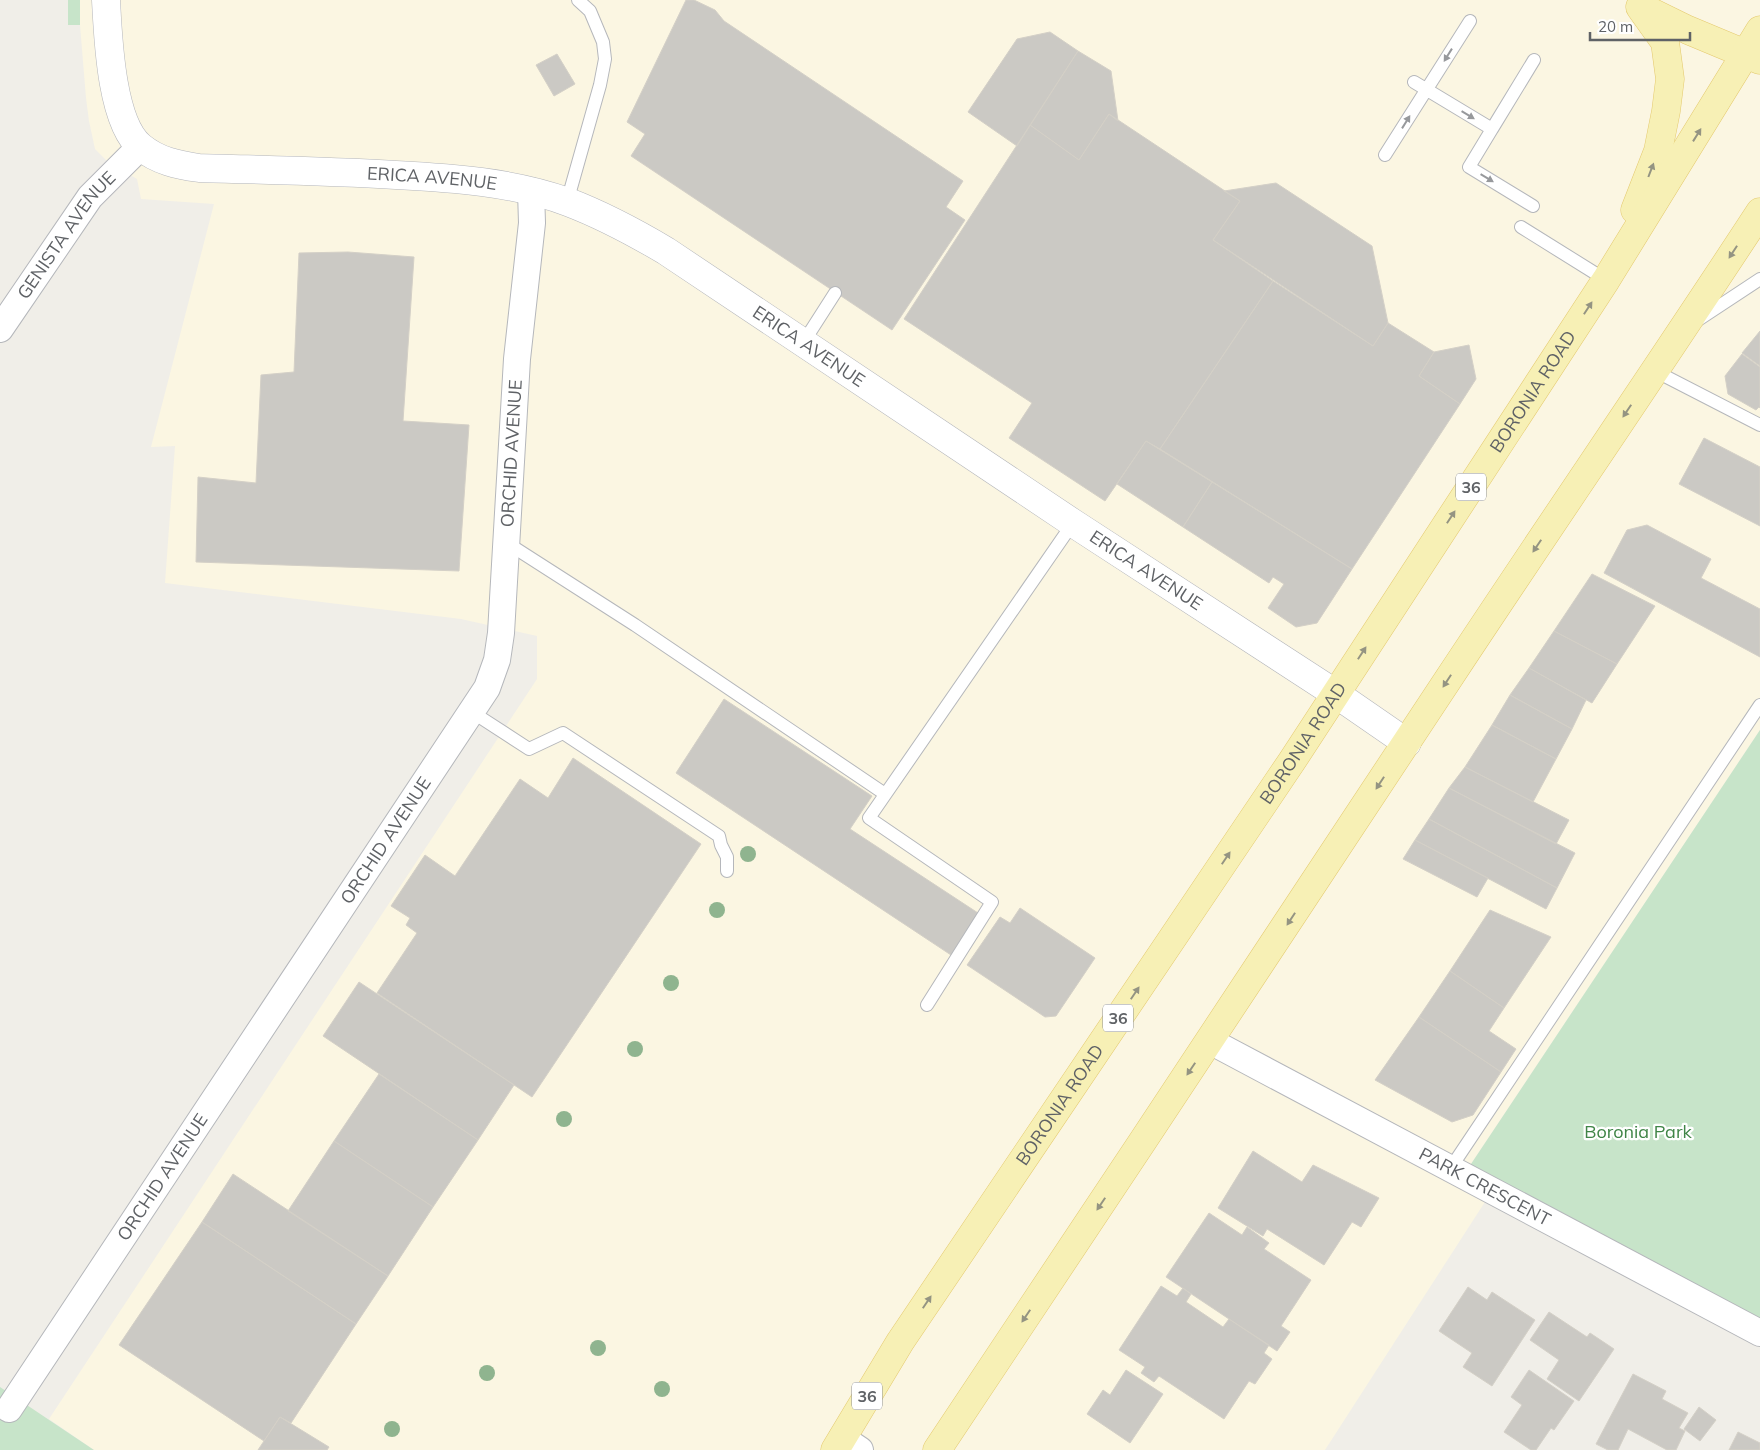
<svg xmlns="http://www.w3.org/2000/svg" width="1760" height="1450" viewBox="0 0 1760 1450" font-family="Mulish,sans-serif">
<rect width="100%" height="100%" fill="#f0eee8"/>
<path fill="#fbf6e2" d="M80 0H1760V730L1463 1176 1492 1191 1325 1450H94L49 1419 537 679V636L461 619 165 583 175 446 151 447 214 204 141 199 137 179 108 162 95 149 89 121 86 98 79 13Z"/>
<path fill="#c7e4c9" d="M68 0H80V25H68Z
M1760 730V1333L1463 1176Z
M0 1387 94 1450H0Z"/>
<path fill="#cbc9c4" stroke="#d4d0c7" d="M686 0H694L715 10 724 21 963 181 946 207 965 220 892 330 631 156 645 134 627 122Z
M1050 32 1078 51 1017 146 968 112 1017 39Z
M1078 51 1111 71 1118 121 1109 114 1079 160 1030 125Z
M557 54 575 84 554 96 536 65Z
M1109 114 1240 201 1213 240 1273 281 1160 449 1146 441 1105 501 1009 438 1032 403 904 319 1030 125 1079 160Z
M1276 183 1372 246 1388 323 1373 346 1213 240 1240 201 1224 191Z
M348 252 414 257 403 421 469 425 459 571 196 562 198 477 256 483 261 375 294 372 299 253Z
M1273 281 1373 346 1388 323 1434 352 1419 376 1460 404 1352 569 1160 449Z
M1760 331V366L1742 353Z
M1469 345 1476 379 1460 404 1419 376 1434 352Z
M1742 354 1760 367V408L1759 407 1756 410 1728 394 1725 376Z
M1704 438 1760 467V526L1679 484Z
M1146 441 1212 482 1183 527 1117 484Z
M1212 482 1352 569 1317 623 1296 627 1268 608 1284 584 1273 577 1269 583 1183 527Z
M1647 525 1711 559 1701 578 1760 609V657L1604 573 1627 530Z
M1592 574 1655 606 1617 664 1554 631Z
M1554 631 1617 664 1592 703 1529 668Z
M1529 668 1586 700 1572 729 1510 695Z
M1510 695 1572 729 1556 759 1492 725Z
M724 699 872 796 850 829 978 913 951 955 676 773Z
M1492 725 1556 759 1533 802 1465 767Z
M573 758 701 844 532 1097 377 993 417 933 406 925 410 918 391 906 425 855 455 876 520 779 548 798Z
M1465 767 1569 820 1556 844 1449 788Z
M1449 788 1575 853 1557 888 1429 819Z
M1429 819 1557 888 1546 909 1415 840Z
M1415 840 1488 878 1477 897 1403 859Z
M1020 908 1095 958 1056 1016 1045 1017 967 965 1000 917 1010 923Z
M1490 910 1551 937 1504 1008 1450 971Z
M1450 971 1504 1008 1489 1031 1516 1049 1501 1072 1419 1017Z
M359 982 514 1085 478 1140 323 1036Z
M1419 1017 1501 1072 1473 1115 1452 1122 1375 1080Z
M379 1074 478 1140 433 1207 334 1141Z
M334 1141 433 1207 388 1276 288 1211Z
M1253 1151 1302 1182 1313 1165 1379 1198 1361 1227 1352 1222 1324 1265 1267 1229 1263 1236 1218 1208Z
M233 1174 388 1276 356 1324 202 1222Z
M1209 1213 1242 1235 1247 1227 1269 1243 1264 1249 1311 1280 1281 1326 1290 1332 1277 1351 1166 1277Z
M202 1222 356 1324 291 1423 280 1417 264 1441 119 1345Z
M1161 1286 1177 1296 1183 1288 1191 1294 1186 1302 1223 1327 1229 1319 1269 1345 1264 1353 1272 1359 1255 1384 1249 1381 1224 1419 1159 1376 1154 1382 1141 1373 1145 1367 1119 1350Z
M1468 1287 1487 1300 1492 1292 1535 1320 1492 1386 1463 1367 1472 1353 1439 1331Z
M1549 1312 1587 1337 1590 1333 1614 1349 1579 1401 1547 1379 1559 1360 1530 1340Z
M1126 1370 1163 1394 1130 1443 1087 1414 1103 1390 1110 1395Z
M1529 1370 1574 1401 1554 1430 1551 1428 1536 1450H1531L1504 1432 1522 1405 1511 1397Z
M1633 1374 1666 1391 1662 1399 1688 1413 1679 1428 1685 1431 1676 1450H1667L1628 1429 1618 1450H1608L1596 1444Z
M1699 1407 1716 1420 1700 1441 1684 1429Z
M280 1417 329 1447 327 1450H258Z
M1738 1432 1760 1443V1450H1729Z"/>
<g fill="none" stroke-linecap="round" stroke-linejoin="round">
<defs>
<path id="lane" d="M1414 82 1492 129 1534 60
M1492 129 1469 167 1533 206
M1385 155 1470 21
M567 202 600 85 605 59 603 42 590 11 578 0
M1521 227 1606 280
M1698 320 1760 279
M803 343 835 293
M1655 371 1760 425
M507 543 635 625 885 794
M472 712 529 749 563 733 719 836 721 845 727 857V871
M927 1005 992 902 869 818 1073 523
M1450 1169 1760 705"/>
<g id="street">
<path id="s1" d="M0 329 90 197 140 147"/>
<path id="s2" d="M1210 1041 1760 1333"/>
<path id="s3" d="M9 1409 487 688 497 660 501 633 517 359 532 223 531 191"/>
<path d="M842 1438 860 1450"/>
</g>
<g id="secondary">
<path id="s4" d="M106 0C108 37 111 123 141 147 158 161 178 165 199 168 265 170 330 171 396 175 453 178 513 182 568 202 602 215 634 232 666 251L1073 523 1336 694 1407 743"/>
</g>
<g id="primary">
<path d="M1643 8 1688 30 1760 60"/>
<path d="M1635 210 1658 151 1666 111 1670 79 1665 42 1640 7"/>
<path id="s5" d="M835 1450 900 1342 1292 761 1606 280 1760 30"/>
<path d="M937 1450C1108 1193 1280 936 1449 678 1552 522 1658 368 1760 212"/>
</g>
</defs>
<use href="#lane" stroke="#b5b7bb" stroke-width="14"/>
<use href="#street" stroke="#b5b7bb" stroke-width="28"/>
<use href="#secondary" stroke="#b4b6bb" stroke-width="29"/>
<use href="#primary" stroke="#e4c96d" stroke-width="29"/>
<use href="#lane" stroke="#fff" stroke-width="12"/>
<use href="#street" stroke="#fff" stroke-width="26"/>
<use href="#secondary" stroke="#fff" stroke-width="28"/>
<use href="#primary" stroke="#f7f0b5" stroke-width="28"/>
</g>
<g fill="#8fb48f">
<circle cx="748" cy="854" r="8"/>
<circle cx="717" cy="910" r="8"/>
<circle cx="671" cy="983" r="8"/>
<circle cx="635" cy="1049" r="8"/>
<circle cx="564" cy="1119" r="8"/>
<circle cx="598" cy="1348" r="8"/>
<circle cx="487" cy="1373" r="8"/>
<circle cx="662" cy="1389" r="8"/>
<circle cx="392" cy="1429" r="8"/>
</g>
<defs><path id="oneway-solid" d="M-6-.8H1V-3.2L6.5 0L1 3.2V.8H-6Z" transform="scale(1.25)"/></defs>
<g fill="#97999c">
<use href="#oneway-solid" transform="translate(1448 55) rotate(122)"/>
<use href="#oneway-solid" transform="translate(1468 115) rotate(31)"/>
<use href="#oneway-solid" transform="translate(1406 122) rotate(-58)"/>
<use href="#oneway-solid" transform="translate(1487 178) rotate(31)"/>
</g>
<g fill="#949482">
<use href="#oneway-solid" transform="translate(1697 135) rotate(-58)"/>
<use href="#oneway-solid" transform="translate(1651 170) rotate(-69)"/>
<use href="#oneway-solid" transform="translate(1733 252) rotate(123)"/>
<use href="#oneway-solid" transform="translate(1588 308) rotate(-57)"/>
<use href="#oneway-solid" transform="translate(1627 411) rotate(124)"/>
<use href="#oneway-solid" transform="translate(1451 517) rotate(-57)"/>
<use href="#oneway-solid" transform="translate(1537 546) rotate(124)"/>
<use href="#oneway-solid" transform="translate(1362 653) rotate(-57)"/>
<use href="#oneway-solid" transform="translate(1447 681) rotate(123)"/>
<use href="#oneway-solid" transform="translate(1380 783) rotate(123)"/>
<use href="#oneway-solid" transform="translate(1226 858) rotate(-56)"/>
<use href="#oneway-solid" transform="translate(1291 919) rotate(123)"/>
<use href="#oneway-solid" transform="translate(1135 993) rotate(-56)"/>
<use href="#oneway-solid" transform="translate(1191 1069) rotate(124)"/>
<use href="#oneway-solid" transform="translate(1101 1204) rotate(124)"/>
<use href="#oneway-solid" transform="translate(927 1302) rotate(-56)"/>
<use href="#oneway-solid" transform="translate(1026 1316) rotate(124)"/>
</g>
<g text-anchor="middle" stroke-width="4.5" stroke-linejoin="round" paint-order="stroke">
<g fill="#fff" stroke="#8f9194" stroke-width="1">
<rect x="1456" y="473.5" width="30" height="27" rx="4"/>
<rect x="1103" y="1004.5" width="30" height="27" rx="4"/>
<rect x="852" y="1382.5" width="30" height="27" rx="4"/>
</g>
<g font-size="16" font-weight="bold" fill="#5f6266">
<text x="1471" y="493">36</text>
<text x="1118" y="1024">36</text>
<text x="867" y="1402">36</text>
</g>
<g font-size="18" fill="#5f6266" stroke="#fff">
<text dy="6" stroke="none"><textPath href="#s4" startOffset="450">ERICA AVENUE</textPath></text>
<text dy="6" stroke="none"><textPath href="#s1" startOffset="115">GENISTA AVENUE</textPath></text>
<text dy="6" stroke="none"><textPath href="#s4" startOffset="870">ERICA AVENUE</textPath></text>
<text dy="6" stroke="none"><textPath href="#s5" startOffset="1268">BORONIA ROAD</textPath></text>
<text dy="6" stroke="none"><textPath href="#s3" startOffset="1102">ORCHID AVENUE</textPath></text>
<text dy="6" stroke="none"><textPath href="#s4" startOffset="1275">ERICA AVENUE</textPath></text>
<text dy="6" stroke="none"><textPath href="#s5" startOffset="848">BORONIA ROAD</textPath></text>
<text dy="6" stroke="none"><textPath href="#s3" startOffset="682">ORCHID AVENUE</textPath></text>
<text dy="6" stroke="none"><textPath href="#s5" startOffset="412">BORONIA ROAD</textPath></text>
<text dy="6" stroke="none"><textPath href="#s3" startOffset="278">ORCHID AVENUE</textPath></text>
<text dy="6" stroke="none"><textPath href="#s2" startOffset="311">PARK CRESCENT</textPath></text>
</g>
<g font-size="18" fill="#408547" stroke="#fff">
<text x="1638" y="1138">Boronia Park</text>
</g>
</g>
<path d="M1590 32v8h100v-8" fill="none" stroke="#5f6266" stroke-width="2.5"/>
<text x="1598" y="32" font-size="15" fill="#5f6266" stroke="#ffffff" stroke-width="4" paint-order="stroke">20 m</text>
</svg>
